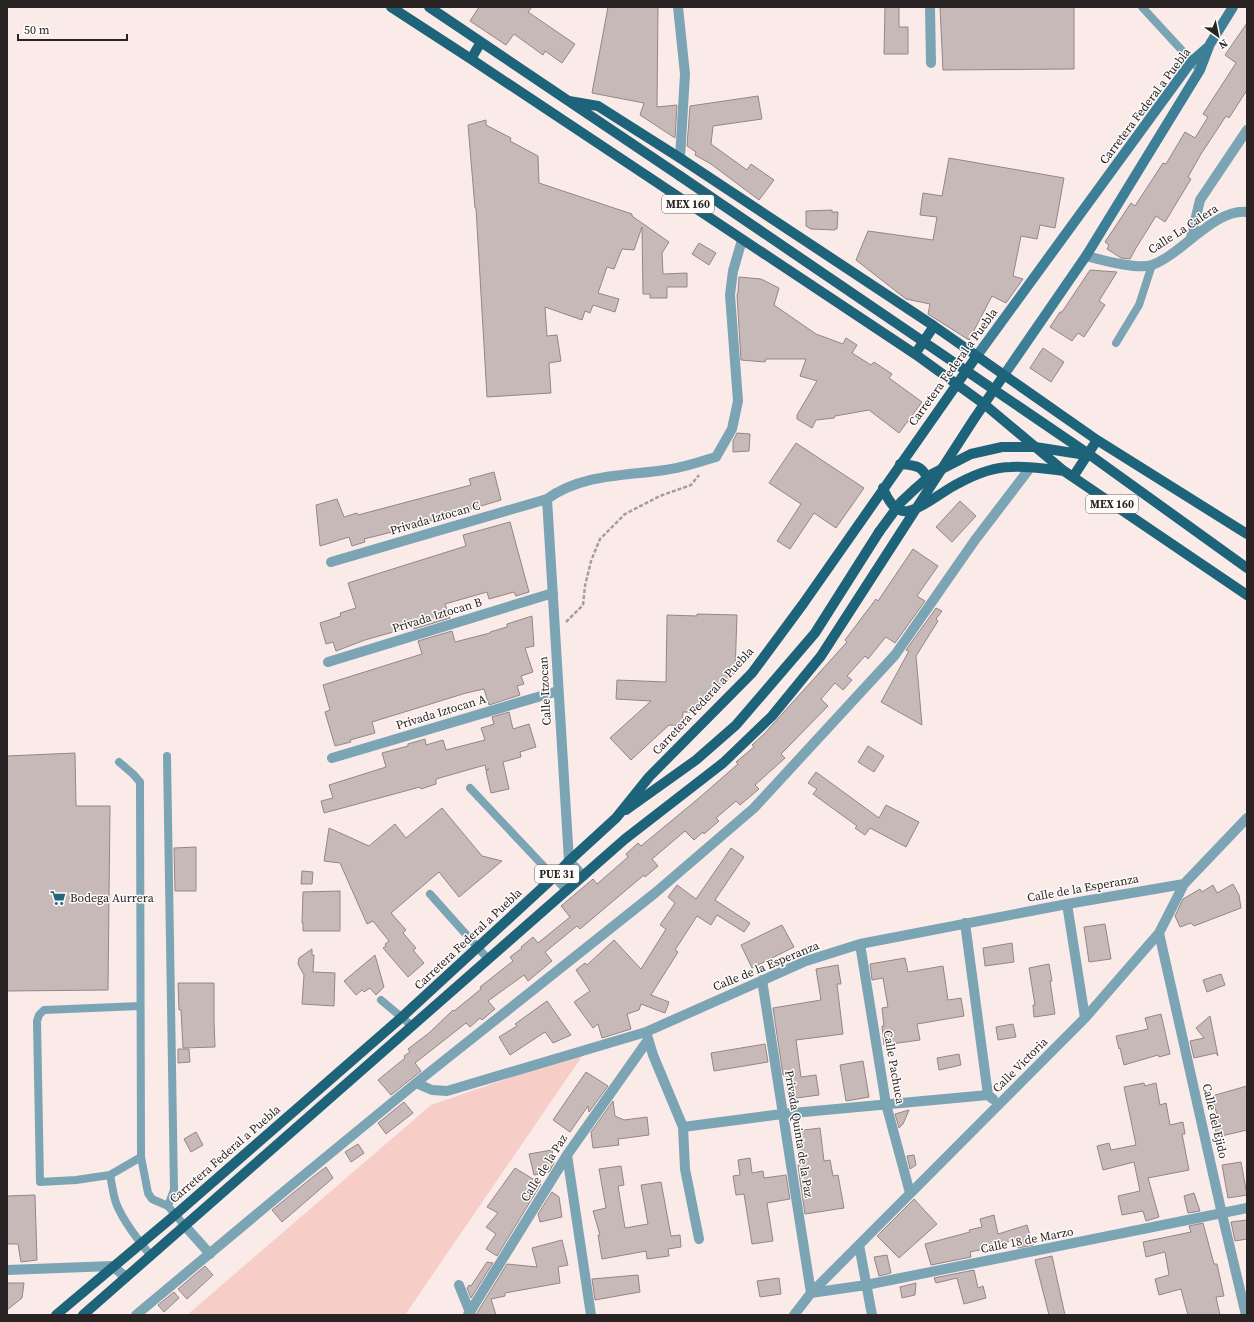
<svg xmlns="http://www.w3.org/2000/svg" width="1254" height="1322" viewBox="0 0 1254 1322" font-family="'Source Serif 4',serif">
<rect width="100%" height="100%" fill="#faebe9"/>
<path fill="#f7cdc8" d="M585 1052 405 1315H187L431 1105Z"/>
<path fill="#c7b9b7" stroke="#938684" d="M479 7H532L528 12 575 44 562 63 545 51 543 55 514 34 506 45 470 21Z
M608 7H658L657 107 677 105 675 138 640 115 644 103 592 93Z
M885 7H899V27H908V54H884Z
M940 7H1074V69L943 70Z
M1247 23V90L1229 118 1226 116 1201 154 1188 177 1191 179 1165 222 1156 216 1136 248 1130 259 1121 258 1107 249 1109 245 1105 242 1131 203 1135 206 1163 163 1166 164 1185 132 1195 138 1208 117 1203 114 1236 63 1225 55Z
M758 96 762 119 713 126 711 144 747 170 751 164 774 180 759 200 711 164 695 155 696 152 687 146 690 106Z
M486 120V125L511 138 510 141 538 156 539 183 632 214V216L669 242 662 253 663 274 687 273V287H667V298H650V294H643L642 227 634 250 622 249 614 269 607 267 598 293 619 299 615 312 593 305 590 313 585 311 582 320 545 307 547 336 557 335 561 361 549 363 551 393 487 397 476 208H475L468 125Z
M949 158 1064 178 1055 228 1040 225 1037 239 1021 236 1013 276 1023 279 1006 303 992 296 969 340 928 314 930 304 906 299 856 260 868 231 933 240 937 217 920 215 923 193 942 196Z
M832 210V212H838L837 229H835V230L811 229 806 226V211Z
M699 243 716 253 709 265 692 254Z
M1090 270 1117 272 1099 301 1105 305 1084 337 1078 333 1072 341 1050 327 1060 312H1062Z
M739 277 761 279 779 288 774 305 816 334 843 344 846 338 857 345 852 353 871 365 874 362 892 374 889 378 922 402 899 433 869 410 835 416 834 418 816 420 812 428 797 419V415L817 381 800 376 806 359H766L765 362 741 360 737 295 738 292Z
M1043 348 1064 362 1051 382 1030 368Z
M737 433 750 434 749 451 733 452V441Z
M796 443 864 488 836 528 814 513 790 549 777 541 801 504 769 483Z
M494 472 501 500 431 521 396 530V531L364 539 365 542 352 546 349 537 320 546 316 505 337 499 344 517 357 513 358 515 471 485 469 479Z
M960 501 976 516 952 542 936 527Z
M510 522 529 592 516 596 514 592 489 599 487 592 445 604 450 618 414 629V626L365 640 336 651 333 642 326 644 320 623 341 616 340 613 356 608 348 583 466 546 463 535Z
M913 549 938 566 917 596 925 601 895 643 886 637 884 639 868 659 865 656 847 676 852 680 843 690 835 683 821 699 828 706 781 754 785 758 755 785 759 789 740 805 736 801 716 818 719 821 704 834 703 832 694 840 685 831 652 859 658 866 645 877 644 875 580 929 577 926 545 952 552 961 528 981 524 975 488 1001 495 1009 482 1020 480 1018 470 1027 466 1023 415 1063 421 1071 391 1095 378 1080 405 1058 404 1056 410 1052 408 1049 429 1033 453 1010 454 1011 481 989 480 987 513 961 510 957 522 948 521 947 533 937 538 943 570 917 561 906 593 879 597 884 628 857 626 854 638 843 641 846 699 798 738 764 736 762 754 747 752 745 764 734 847 642 845 640 876 599 878 601Z
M936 608 942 611 936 619 938 621 916 656 922 725 881 702 909 651 906 650Z
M697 614 737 615 735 673 696 712H683L682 726 669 725 631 760 610 738 651 701 616 699 617 680 666 682 667 615 697 616Z
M532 616 534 646 525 648 533 672 521 676 524 684 517 686 520 695 489 705 484 689 466 693 372 722 375 733 350 740 351 742 335 746 325 712 330 710 323 685 422 654 418 641 452 631 455 642 490 633V632L507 627V624Z
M509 712 513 729 529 724 536 747 520 752 521 757 503 762 509 789 491 793 486 771 489 769 486 770 485 765 436 779V784L421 789 420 787 324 813 321 801 333 798 329 785 386 767 382 753 408 746V744L425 739 426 745 443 740 446 750 485 740 481 728 494 724 492 717Z
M868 746 884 756 874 772 858 762Z
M75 753 76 806H110L108 990 7 991V756Z
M816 772 879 818 886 805 919 822 906 847 870 828 865 835 855 828 857 826 813 794 817 789 808 783Z
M442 808 482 856 502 861 459 897 439 872 391 913 406 930 403 933 416 948 413 950 424 963 408 977 383 948 386 946 385 944 389 941 373 921 367 924 340 863 324 861 329 828 369 846 395 824 406 838Z
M196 847V891H175L174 848Z
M731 848 744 857 715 900 750 923 744 932 717 915 711 925 697 916 675 950 678 952 651 995 669 1002 665 1013 641 1004 639 1010 627 1014 631 1029 602 1038 598 1024 593 1028 574 1002 590 991 576 970 585 963 587 965 614 940 641 969 666 929 660 925 675 903 668 897 677 885 696 899Z
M302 871 313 872 312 884H301Z
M1233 884 1239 895 1241 908 1194 926 1191 923 1180 927 1175 916 1183 899 1200 889 1202 892 1213 885 1217 893Z
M340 891V931H303V923H302L303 892Z
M1105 924 1111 959 1089 962 1084 927Z
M782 925 794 947 752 968 741 945Z
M1012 943 1014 962 985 966 983 948Z
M312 949V955H314L313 972 335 973 334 1006 302 1004 304 975 298 964 299 958Z
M375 955 384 987 376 995 370 988 364 992 362 990 356 995 344 981Z
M905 958 908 972 943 966 948 1000 961 998 964 1016 917 1024 920 1040 884 1045 882 1026H884L882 1008 888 1007 883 978 872 980 870 964Z
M1049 964 1052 981H1050L1055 1014 1034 1017 1033 1005H1035L1029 968Z
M838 965 841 984H837L843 1034 796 1040 801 1077 816 1075 819 1095 789 1099 785 1075H783L773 1008 821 1000 816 969Z
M1221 974 1225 985 1207 992 1203 980Z
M178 983H214V1020L215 1047 183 1048 181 1010H179Z
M547 1001 571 1035 553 1043 545 1032 510 1055 499 1037 517 1026 515 1024Z
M1161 1014 1170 1054 1159 1057 1158 1055 1124 1065 1120 1048 1119 1049 1116 1036 1148 1029 1145 1018Z
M1210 1016 1218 1056 1216 1053 1194 1058 1190 1041 1204 1038 1196 1028Z
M1013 1024 1016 1037 998 1040 996 1027Z
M765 1044 768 1062 714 1071 711 1053Z
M178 1049H189L190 1062 178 1063Z
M959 1054 961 1065 939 1070 937 1058Z
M863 1061 869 1097 846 1101 840 1065Z
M586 1072 608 1086 589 1112 588 1106 570 1132 553 1120Z
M1144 1083 1145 1086 1156 1083 1160 1105 1166 1103 1170 1125 1183 1122 1185 1134H1182L1189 1170 1148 1178 1159 1217 1146 1221 1143 1211 1122 1215 1118 1196 1140 1191 1134 1162 1103 1170 1097 1146 1109 1143 1111 1150 1136 1145 1124 1087Z
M1247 1086V1130L1217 1137 1213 1119 1218 1118 1212 1096Z
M613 1101 615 1116 624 1120 647 1117 649 1135 618 1139 619 1145 593 1148 591 1132Z
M404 1102 413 1113 386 1134 378 1123Z
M909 1110 903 1124 899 1128 895 1114Z
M820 1128 824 1161 830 1160 833 1176 838 1175 844 1208 805 1214 799 1173 798 1165H800L796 1131Z
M196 1132 203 1145 191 1152 184 1139Z
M358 1144 364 1153 351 1162 345 1152Z
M552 1150 554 1163 549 1172 534 1175 529 1154Z
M914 1155 916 1165 910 1169 907 1156Z
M750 1158 752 1173 763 1171 764 1178 786 1175 790 1199 767 1203 773 1241 752 1244 744 1194 736 1195 733 1176 740 1175 738 1160Z
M1241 1162 1247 1195 1228 1198 1222 1165Z
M621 1166 624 1185 618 1186 625 1228 648 1224 641 1185 661 1182 671 1236 680 1235 681 1247 668 1249 669 1256 647 1259 646 1251 602 1259 598 1235H600L593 1211 606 1208 599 1169Z
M326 1167 333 1178 282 1222 272 1210 314 1176Z
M515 1168 541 1184 497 1256 486 1249 496 1234 486 1227 498 1213 487 1207Z
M552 1192 559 1197 562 1217 540 1222 538 1214Z
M1194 1193 1200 1211 1188 1213 1184 1196Z
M35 1195 37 1260 21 1262 18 1244H7V1196Z
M914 1199 937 1224 899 1258 877 1236Z
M994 1215 998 1234 1027 1225 1033 1245 1018 1248 1016 1240 983 1247 984 1249 970 1252 971 1257 931 1265 925 1244 970 1232 969 1230 982 1227 980 1219Z
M1247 1220V1239L1235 1241 1231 1222Z
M1203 1223 1214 1264H1217L1224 1296 1216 1297 1220 1315H1188L1181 1289 1159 1295 1155 1279 1169 1275 1165 1252 1146 1257 1143 1242 1191 1232 1189 1226Z
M562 1240 568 1265 558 1267 560 1283 505 1293V1296L491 1299 496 1315H477V1313L507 1264 537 1267 532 1248Z
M887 1255 891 1273 879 1276 874 1257Z
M1052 1256 1065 1315H1049L1035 1260Z
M487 1262 493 1263 471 1298 467 1288 469 1285 471 1286Z
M205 1266 213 1275 187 1299 178 1289Z
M974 1270 978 1288 983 1286 986 1298 964 1304 957 1278 936 1283 934 1278Z
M638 1275 640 1292 595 1300 592 1279Z
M779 1278 781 1294 760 1297 757 1281Z
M7 1283H24L22 1298 7 1310Z
M916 1283 915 1295 902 1298 900 1287Z
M174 1292 179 1298 164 1312 158 1305Z"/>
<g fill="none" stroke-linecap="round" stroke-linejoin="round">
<path stroke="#a89d9b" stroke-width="2.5" stroke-dasharray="4 2" stroke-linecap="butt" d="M566 622 583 605 585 586 591 561 600 539 625 514 660 496 691 485 699 475"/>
<path stroke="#7ba4b4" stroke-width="8" d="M1142 7 1200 70
M1116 343 1139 305 1152 265
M167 756 174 1190 168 1206
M119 762 133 774 140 782 141 1157 148 1193 152 1199 168 1206 185 1226
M470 788 567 891
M430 894 488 959
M381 1000 412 1026
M140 1006 44 1010 39 1015 37 1021 40 1182 76 1180 110 1175 141 1157
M110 1175C112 1184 113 1194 116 1203 123 1221 139 1241 151 1256"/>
<path stroke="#7ba4b4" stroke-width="10" d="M678 7 685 74 680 158
M930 7 931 63
M1191 238 1200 200 1247 130
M1086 256C1102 260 1137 270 1152 265 1181 255 1215 208 1247 212
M547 499C555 620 561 741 569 861L583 876
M331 562 547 499C581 474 625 476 665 470 682 468 699 462 716 457L732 429 738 401 730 295 733 271 742 240
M328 662 553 593
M332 758 558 691
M1067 904 1085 1018
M965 923 988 1095 993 1099
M1159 933 1222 1214 1246 1315
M860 944 886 1104 910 1193
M762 980 811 1293 866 1285 1247 1208
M646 1032 653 1055 683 1127 782 1114 988 1095
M416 1083 432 1090 447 1091 646 1032 806 961 860 944 1067 904 1184 884
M683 1127 685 1169 699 1239
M567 1155 591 1315
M185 1226 210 1254
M859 1245 872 1315
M7 1270 112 1266 126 1277
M459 1285 471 1315
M136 1315 287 1189 416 1083 655 893 754 808 895 655 975 540 1030 468
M468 1315 567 1155 648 1040
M794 1315 811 1293 1085 1018 1159 933 1184 884 1247 818"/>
<path stroke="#3d7f97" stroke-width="10" d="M976 357 1191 62 1208 47
M1004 375 1086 256 1200 70 1210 44 1233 7"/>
<path stroke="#1d6379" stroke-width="10" d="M391 7 471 59 915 354 984 404 1064 471 1247 595
M429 7 680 176
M471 59 481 42
M569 101 598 106 680 158 934 326 1097 440 1247 534
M915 354 934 326
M1090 455 1247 568
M900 464C919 465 924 467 930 485
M1073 477 1097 440
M883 488C887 498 894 513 908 511 924 508 944 490 959 483 974 475 994 467 1011 467 1029 466 1047 469 1064 471
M626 810 696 760 736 725 815 633 879 532
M56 1315 175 1215 402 1017 554 877 569 861 616 818 649 777 752 673 803 604 976 357
M83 1315 625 839 723 763 772 716 821 656 974 419 1004 375"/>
<path stroke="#1d6379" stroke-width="10" d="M680 176 1090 455
M879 532 901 502 916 488 932 474 971 454 1002 447H1035L1086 455"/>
</g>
<defs>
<symbol id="supermarket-bare" viewBox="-9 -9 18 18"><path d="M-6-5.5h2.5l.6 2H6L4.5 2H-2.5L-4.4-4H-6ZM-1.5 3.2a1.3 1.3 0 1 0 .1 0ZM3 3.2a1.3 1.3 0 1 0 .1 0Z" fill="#25647a" stroke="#fefbfb" stroke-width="2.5" paint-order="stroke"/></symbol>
</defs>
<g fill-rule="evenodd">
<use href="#supermarket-bare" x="47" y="887" width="22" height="22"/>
</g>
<g text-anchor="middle" stroke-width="3" stroke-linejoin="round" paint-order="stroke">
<g fill="#fefbfb" stroke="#696464" stroke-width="1">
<rect x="662" y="195" width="52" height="18" rx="3"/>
<rect x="1086" y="495" width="52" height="18" rx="3"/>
<rect x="535" y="865" width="44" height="18" rx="3"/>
</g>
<g font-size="11" font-weight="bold" fill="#292423">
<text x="688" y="208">MEX 160</text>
<text x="1112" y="508">MEX 160</text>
<text x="557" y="878">PUE 31</text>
</g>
<g font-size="12" fill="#292423" stroke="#fefbfb">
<text transform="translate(1145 106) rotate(-53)" y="4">Carretera Federal a Puebla</text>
<text transform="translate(1183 229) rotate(-33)" y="4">Calle La Calera</text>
<text transform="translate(953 367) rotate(-54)" y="4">Carretera Federal a Puebla</text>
<text transform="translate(435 518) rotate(-16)" y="4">Privada Iztocan C</text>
<text transform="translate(437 615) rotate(-17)" y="4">Privada Iztocan B</text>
<text transform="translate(545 691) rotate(-93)" y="4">Calle Itzocan</text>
<text transform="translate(703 701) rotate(-47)" y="4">Carretera Federal a Puebla</text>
<text transform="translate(441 712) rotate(-17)" y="4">Privada Iztocan A</text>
<text transform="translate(1083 888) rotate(-10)" y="4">Calle de la Esperanza</text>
<text transform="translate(468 939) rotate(-43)" y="4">Carretera Federal a Puebla</text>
<text transform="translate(766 966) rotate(-22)" y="4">Calle de la Esperanza</text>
<text transform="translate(1020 1065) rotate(-45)" y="4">Calle Victoria</text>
<text transform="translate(894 1067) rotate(80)" y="4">Calle Pachuca</text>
<text transform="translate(1215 1121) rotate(77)" y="4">Calle del Ejido</text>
<text transform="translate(799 1134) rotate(81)" y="4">Privada Quinta de la Paz</text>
<text transform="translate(225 1154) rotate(-41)" y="4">Carretera Federal a Puebla</text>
<text transform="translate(544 1168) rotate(-58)" y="4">Calle de la Paz</text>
<text transform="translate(1027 1240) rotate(-11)" y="4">Calle 18 de Marzo</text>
</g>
<g font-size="12" fill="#292423" stroke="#fefbfb" text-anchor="start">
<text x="70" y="902">Bodega Aurrera</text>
</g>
</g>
<rect width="1254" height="1322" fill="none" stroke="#292423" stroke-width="16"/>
<g transform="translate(1218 36) rotate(147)" stroke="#fefbfb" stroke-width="3" paint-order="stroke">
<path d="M0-3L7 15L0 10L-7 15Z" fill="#292423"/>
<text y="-6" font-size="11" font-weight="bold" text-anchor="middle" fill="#292423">N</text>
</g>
<path d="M18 34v6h109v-6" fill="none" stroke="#292423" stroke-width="2"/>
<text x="24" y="34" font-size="12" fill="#292423" stroke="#fefbfb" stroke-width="3" paint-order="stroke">50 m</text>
</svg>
